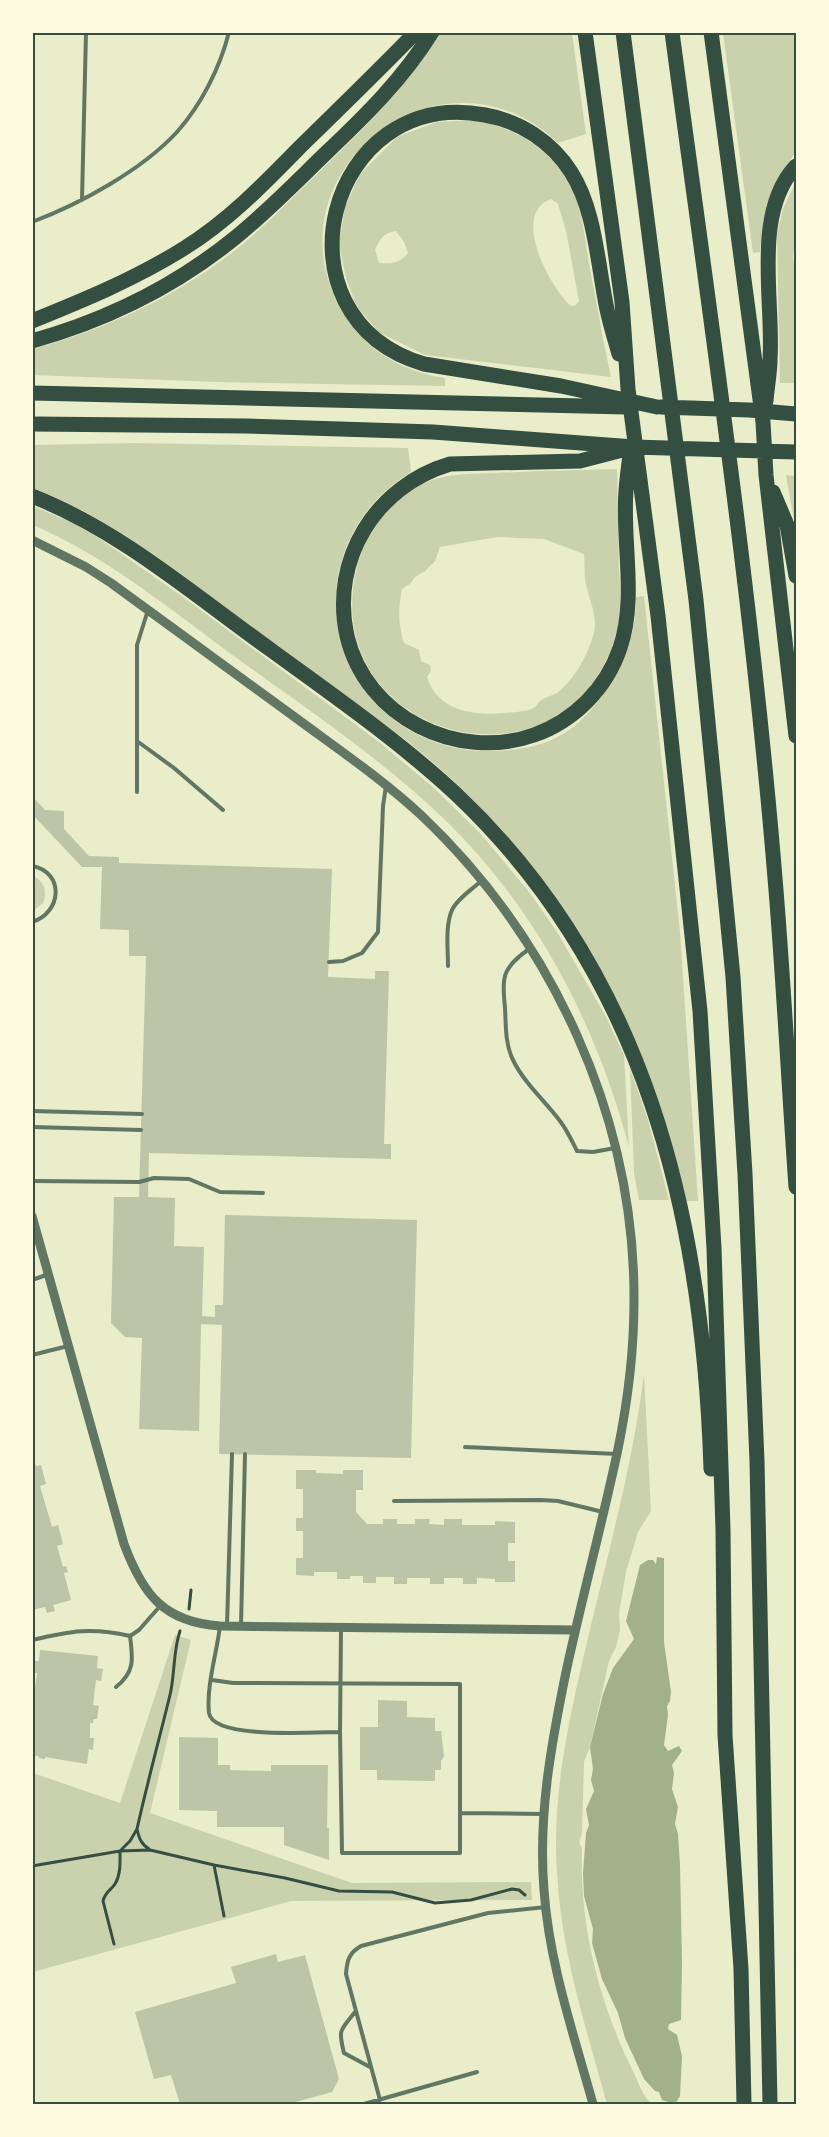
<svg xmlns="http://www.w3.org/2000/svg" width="829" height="2137" viewBox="0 0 829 2137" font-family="'Titillium Web',sans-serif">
<rect width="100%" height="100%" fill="#e9edc9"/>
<path fill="#cad2ad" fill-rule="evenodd" d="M440 33H572L586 134 558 143C438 29 256 181 347 319 370 353 405 372 445 378V386L217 382 33 375V349C110 328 182 294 244 243 270 221 294 196 319 172 364 129 407 86 440 33Z
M723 33H796V151L773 189 764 218 760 252 753 253Z
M476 120C522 130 561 155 577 202 584 223 586 247 590 269 597 305 603 341 611 377L425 355 380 333 360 311 355 302 346 278 339 244 345 207 360 174 397 137 437 122ZM551 199 558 204 566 231 579 301 575 306H571C550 288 510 213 551 199ZM396 231 404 242 408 253C400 263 391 264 379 263L375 250C380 239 383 233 396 231Z
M796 181V235L793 256 796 281V383H780L777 235 783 209Z
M135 443 408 448 411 472C370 497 343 536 337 584 327 677 398 752 490 751 544 750 573 737 605 692 626 663 636 633 636 597L644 596 680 932 698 1201H686C650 1028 559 867 423 754 372 712 317 676 265 637 191 582 119 521 33 488L32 445Z
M617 469C618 502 618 535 619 568 620 588 622 610 617 630 572 808 310 740 358 563 367 528 395 495 429 481 451 473 473 474 496 473 536 471 576 470 617 469ZM497 537 544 539 584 554C585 564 584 575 586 585 590 602 599 619 593 636 587 656 574 680 557 693 552 696 544 697 540 701 537 703 538 705 535 707 527 712 515 712 505 713 474 716 437 711 427 677L431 671 430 665 421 661 419 650 404 643C398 624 398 609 402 589L410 584 415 577 425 571 435 561 440 547Z
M786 475 796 476V532Z
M33 506 75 524 103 541 179 594 379 742 434 788 480 833 530 893 557 932 605 1015 624 1055 629 1147C596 1023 535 906 442 817 380 758 307 709 238 659 172 611 108 557 33 525Z
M33 876C44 881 48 891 43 903L33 911Z
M630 1069 648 1120 669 1200H639L634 1173Z
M644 1374 651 1511 638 1532 626 1572 619 1613 620 1630 616 1647 609 1661 590 1747 584 1762 582 1834 579 1842 582 1848C579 1924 599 2003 633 2071 639 2083 642 2096 652 2104H607C586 2028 561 1952 557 1872 552 1800 567 1729 583 1659 605 1564 632 1470 644 1374Z
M175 1635 191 1640 150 1813 352 1883 531 1882 532 1900 291 1901 33 1972V1773L120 1803Z"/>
<path fill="#a3b18a" d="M657 1557 664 1558V1642L671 1692 670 1701 667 1706 668 1715 664 1745 668 1751 679 1746 682 1751 672 1765 674 1773 672 1789 678 1807 675 1824 678 1834 680 1865 682 1962 681 2020 669 2024 668 2029 677 2035 682 2056 680 2096 675 2104 662 2100 659 2092 655 2091 644 2079 625 2038 618 2013 602 1979 592 1943 593 1929 584 1896 583 1873 586 1833 589 1825 586 1809 594 1791 591 1780 593 1769 590 1747 603 1694 613 1668 634 1639 626 1621 640 1565 648 1560H653L656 1564Z"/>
<path fill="#bcc5a7" d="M32 796 45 810 64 811V829L89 856 119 857V863L332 869 328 977 375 979V971H389L384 1144H391V1159L149 1153 148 1197 175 1198 174 1246 204 1247 202 1316 215 1317V1305H223L225 1215 417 1220 411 1458 219 1454 222 1325 201 1324 199 1431 139 1429 142 1338 125 1337 111 1323 114 1197H139L146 956H129V930L100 929 102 867H82L32 814Z
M33 1457 36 1466 41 1465 46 1484 40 1486 52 1527 58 1525 63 1544 57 1546 63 1567 66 1566 68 1572 64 1573 71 1600 53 1605 55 1611 47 1613 45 1607 32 1610Z
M296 1470H316V1473L343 1474V1470H363V1490H356V1512L367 1524H383V1519H397V1524H415V1519H430L429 1524 444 1525V1519H462V1525H495V1521L515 1522V1543H508V1561H515V1582H495V1579L477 1578V1584H463V1578H444V1584H430V1578H407V1584H394V1577H376V1583H363V1576H350V1579H337V1572H314V1576L296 1575V1558H303V1531H296V1518H303V1489H296Z
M40 1650 98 1656 97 1668 103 1669 101 1681 96 1680 93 1705 99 1706 97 1719H94L93 1723H90V1738H94L93 1750 89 1749 87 1764 45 1757V1759L38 1758 39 1756H32V1695L34 1696 37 1673H32V1669L34 1661H39Z
M378 1700 407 1701V1717L435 1718V1731H441L444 1756 441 1761V1770H435V1781L377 1780V1770H360V1727H378Z
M179 1737 218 1738V1765H230V1770L271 1771V1765H328L327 1828H329V1860L284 1845V1827H217V1811L179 1810Z
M276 1954 278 1962 305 1955 339 2079 332 2092 292 2103 293 2104H180L171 2075 154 2079 135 2012 236 1983 231 1967Z"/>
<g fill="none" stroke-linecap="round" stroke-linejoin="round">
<path stroke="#344e41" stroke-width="3" d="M189 1609 191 1590
M137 1829C139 1838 141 1844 149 1849
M214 1865 224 1916
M32 1866 120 1851 150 1850 214 1865 285 1878 339 1891 392 1892 435 1903 471 1900 512 1889 519 1890 525 1895
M114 1944 103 1901C105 1892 111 1890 115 1884 121 1874 120 1862 120 1851L130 1841 137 1829C147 1784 159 1740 170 1695 175 1674 173 1651 180 1631"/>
<path stroke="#617663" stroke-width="4" d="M82 200 86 32
M32 222C80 204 142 170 177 132 201 105 220 68 229 32
M137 741 174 768 223 810
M137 792V645L148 610
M32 866C65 872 62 913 32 922
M529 949C502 968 502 976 505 1008 506 1025 505 1044 513 1060 524 1083 545 1101 560 1121 567 1130 572 1141 577 1151L593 1152 615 1148
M329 962 343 961 362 953 378 932 383 806 386 786
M448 966C448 949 445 926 452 910 457 899 471 890 480 882
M32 1111 142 1114
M32 1127 141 1130
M32 1181 139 1182 154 1178 189 1179 220 1192 263 1193
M32 1280 49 1274
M32 1355 68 1346
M465 1447 617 1454
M394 1501 541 1500 558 1501 603 1512
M220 1626C217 1652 206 1687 209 1713 213 1740 318 1732 340 1732L341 1629
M227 1626 232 1454
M241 1626 245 1454
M32 1640C71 1631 91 1627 130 1636L139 1630 161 1605
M212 1680 233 1683 460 1684V1853H342L340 1732
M116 1687C135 1672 133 1659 130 1636
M460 1813 543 1814
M355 2012C340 2031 338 2029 344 2053L370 2067
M380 2100 346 1974C347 1960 349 1953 361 1946L488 1913 546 1907
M364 2104 477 2072"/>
<path stroke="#617663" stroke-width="9" d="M32 540 86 567 111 583C173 628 234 673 296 718 338 749 382 779 421 815 553 940 635 1118 634 1301 634 1351 628 1400 618 1449 602 1524 582 1598 566 1672 551 1745 538 1816 544 1890 549 1963 574 2035 593 2104
M32 1216 124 1544C143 1595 164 1622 220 1626L575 1630"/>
<path stroke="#344e41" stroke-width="15" d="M585 32 622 302 628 389 658 616 700 1011 714 1248 723 1530 725 1735 741 1969 744 2104
M623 32 696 600 733 977 745 1174 757 1461 770 2104
M672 32C710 318 753 603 776 890 784 989 789 1088 796 1187
M711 32 763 422 766 475 796 736
M32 321C84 300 135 279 183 249 227 222 264 184 300 147 339 109 378 71 416 32
M32 341C107 320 176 286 236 237 268 211 296 182 325 154 364 117 403 79 432 32
M619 354C614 336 608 318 605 299 597 257 594 208 571 172 552 142 520 121 485 115 327 85 267 317 424 364L561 386 657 407
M32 393 626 407
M766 401C767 387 770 373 770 359 774 301 752 213 796 166
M661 407 749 410 796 414
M32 424 246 426 433 432 634 447 796 452
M631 448C629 462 627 476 626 491 622 542 637 598 620 648 606 689 574 721 534 735 457 762 366 717 347 636 330 559 376 486 450 464L580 461 634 447
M773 492 787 525 796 576
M32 496C121 531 194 595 271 650 334 696 399 741 456 794 646 973 703 1217 711 1469"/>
</g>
<rect width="829" height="2137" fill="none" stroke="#fefae0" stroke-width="68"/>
<rect x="34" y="34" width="761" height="2069" fill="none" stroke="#344e41" stroke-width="2"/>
</svg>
